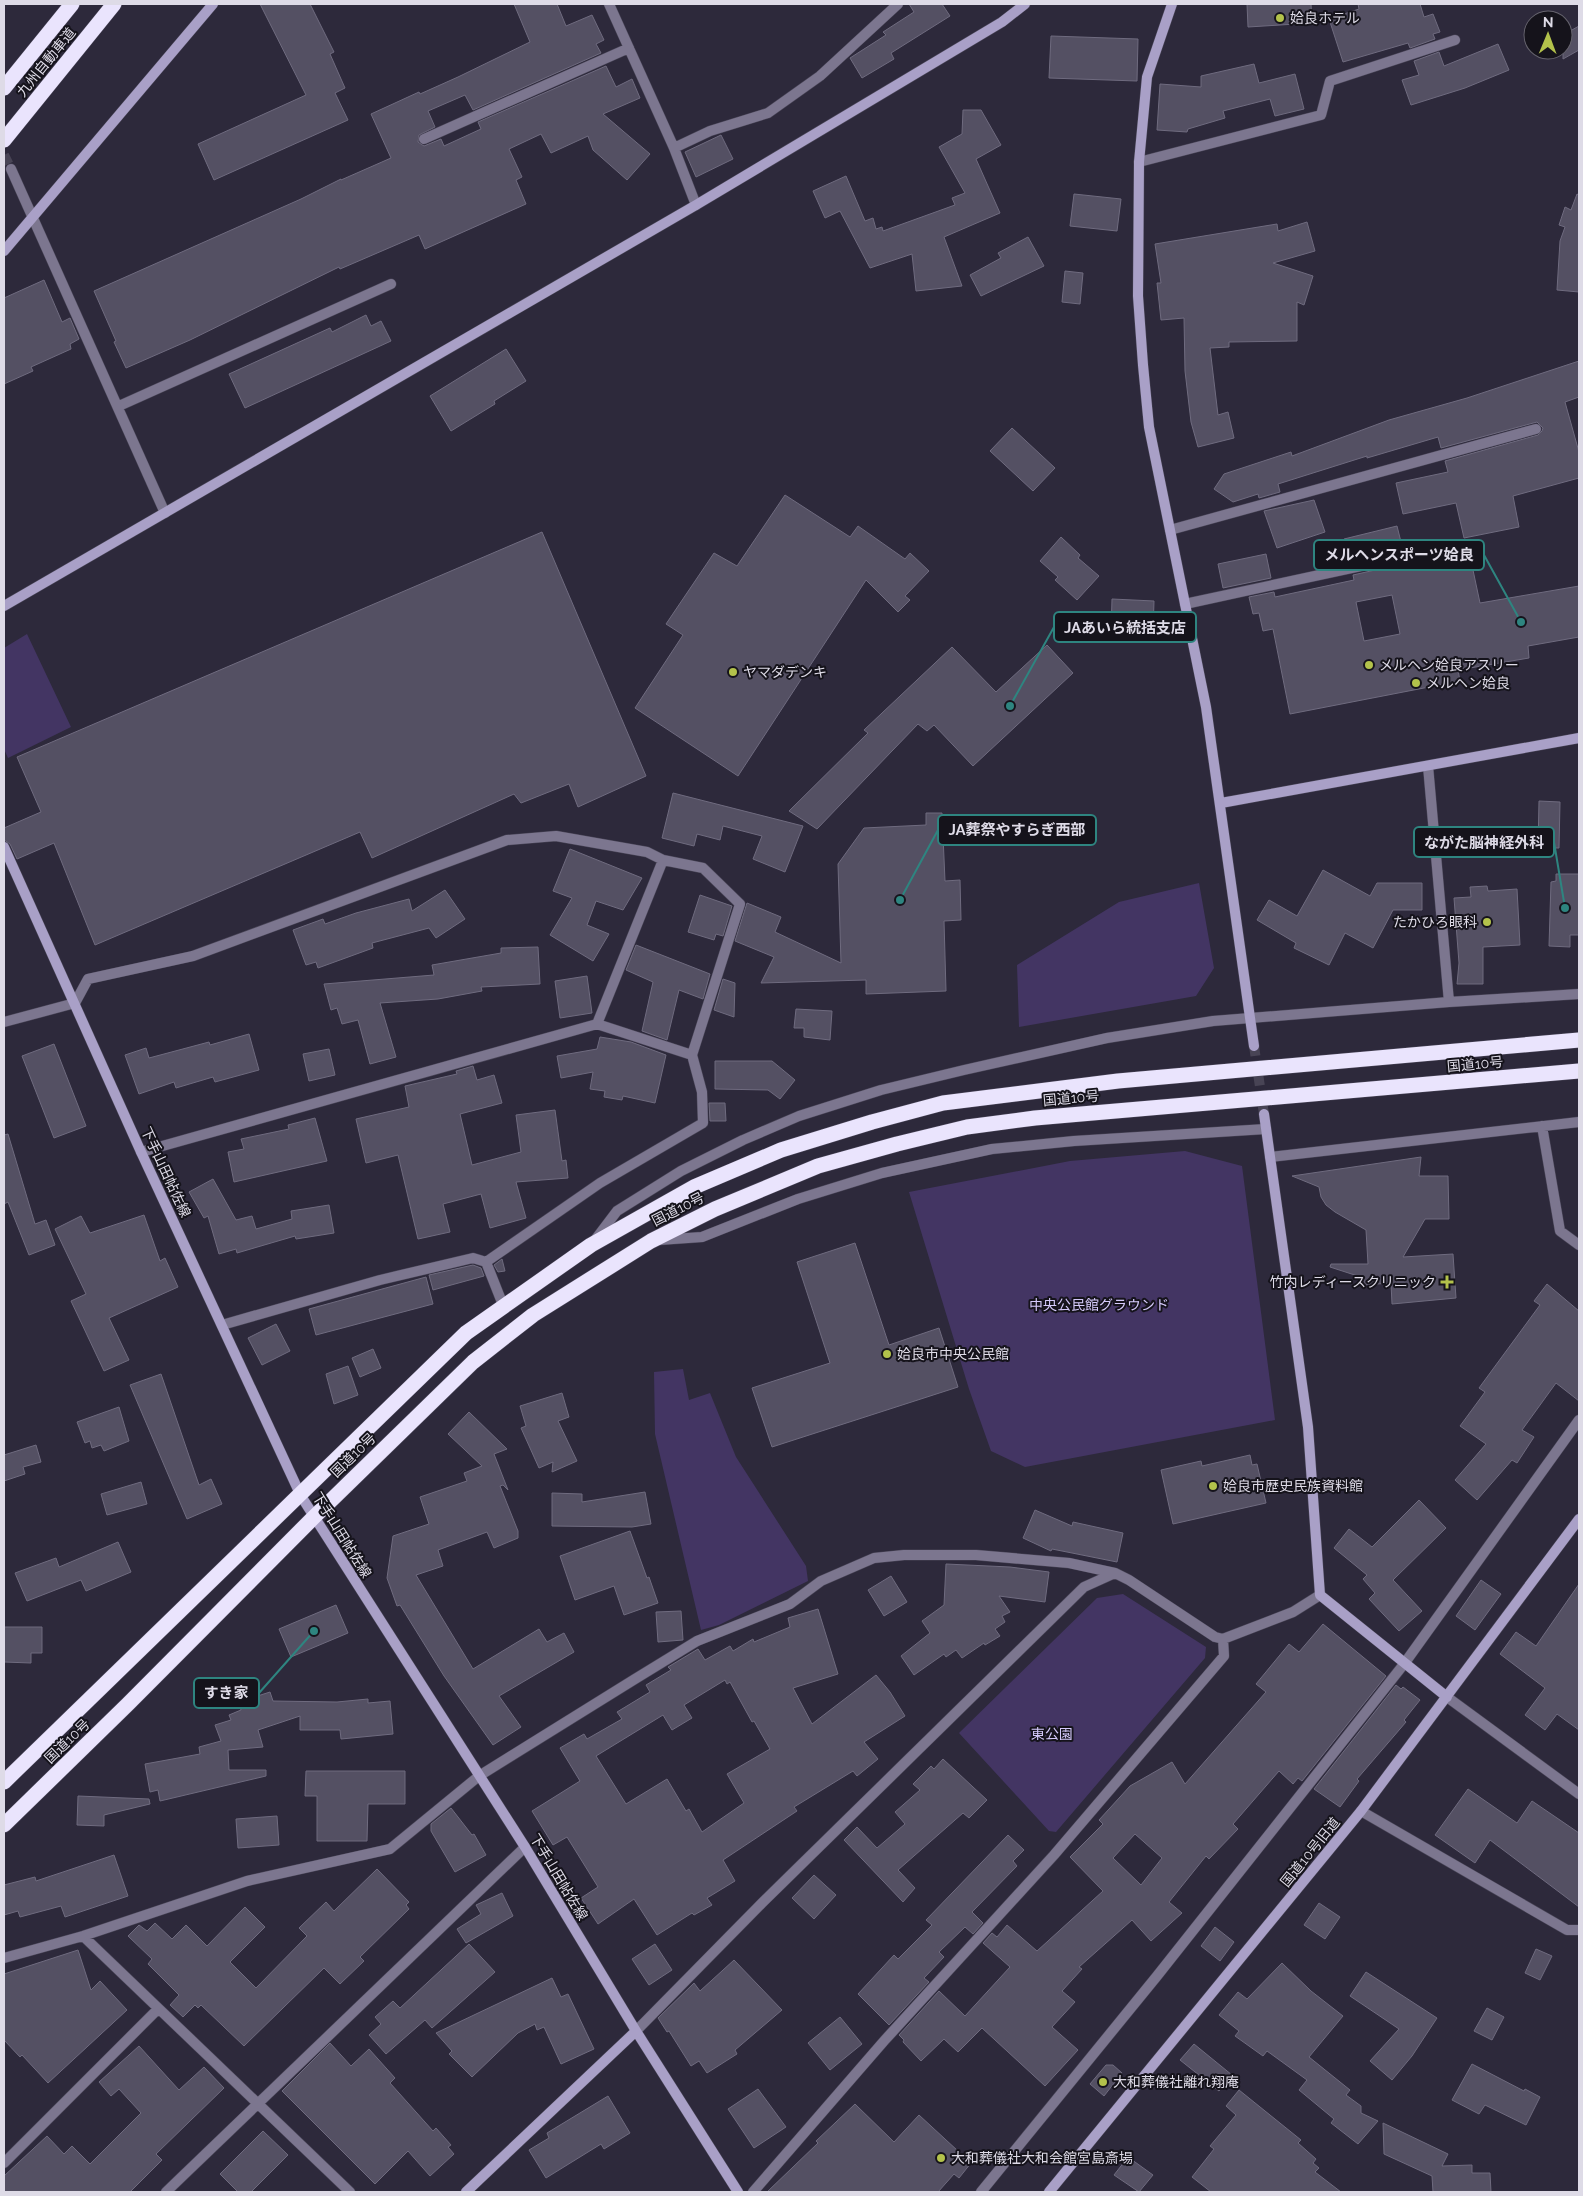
<svg xmlns="http://www.w3.org/2000/svg" width="1583" height="2196" viewBox="0 0 1583 2196" font-family="Raleway,'Noto Sans JP',sans-serif">
<rect width="100%" height="100%" fill="#2d293b"/>
<path fill="#433563" d="M27 634 71 727 8 758 4 749V648Z
M1199 883 1214 968 1196 996 1019 1027 1017 965 1119 902Z
M1185 1151 1242 1166 1275 1420 1025 1467 991 1451 969 1389 909 1192 1070 1161Z
M683 1369 689 1400 710 1393 736 1457 806 1566 808 1581 719 1625 701 1630 655 1434 654 1372Z
M1123 1594 1206 1647 1205 1658 1056 1832 1049 1831 959 1733 1097 1598Z"/>
<path fill="#545063" stroke="#6f6b7f" fill-rule="evenodd" d="M260 4H310L334 52 330 54 345 88 335 93 348 120 214 180 198 144 306 95Z
M514 4H557L566 26 592 15 604 40 596 44 601 53 473 110 465 95 428 111 435 127 419 135 418 142 424 146 441 139 444 146 481 129 478 122 606 66 616 87 632 79 640 98 603 114 650 154 627 180 593 150 588 136 551 153 541 134 509 149 522 177 516 180 526 204 425 249 419 235 340 269 339 267 190 340 126 368 114 342 116 341 94 291 301 199 341 179V180L391 158 371 114 419 92 420 94 458 77 530 42Z
M909 4H942L950 16 891 53 894 59 862 78 850 58 886 35 883 32 914 12Z
M1247 4H1311L1312 23 1248 27Z
M1358 4H1420L1424 17 1433 14 1440 32 1433 34 1435 39 1410 48 1408 43 1343 62 1329 19 1359 9Z
M1579 26V50L1563 59V35Z
M1051 36 1138 39 1137 81 1049 78Z
M1498 44 1509 70 1465 88 1411 105 1402 80 1419 75 1414 61 1439 52 1444 66Z
M1254 64 1259 83 1295 74 1304 109 1275 116 1270 99 1223 111 1225 118 1188 129 1187 132 1157 130 1160 84 1201 87V76Z
M963 110H981L1001 145 976 159 1000 213 944 237 962 286 916 291 912 254 870 268 840 211 825 218 813 191 846 176 865 221 873 218 876 229 882 227 883 231 955 205 952 198 965 193 939 147 962 134Z
M721 135 733 159 696 177 685 152Z
M1074 194 1121 199 1117 231 1070 226Z
M1577 194 1579 195V292L1557 290 1560 241 1565 227 1559 225 1565 207 1571 210Z
M1307 222 1315 251 1273 263 1313 276 1304 305 1297 302V341L1229 342V347L1210 348 1218 415 1228 412 1234 438 1198 447 1191 422 1185 371 1184 318 1161 320 1157 283H1161L1155 244 1277 224 1278 231Z
M1028 237 1044 266 981 296 970 275 1001 258 998 253Z
M1065 271 1083 273 1080 304 1062 302Z
M44 280 62 322 70 318 79 339 70 344 71 349 31 367 33 371 4 384V298Z
M366 315 371 326 381 321 391 341 245 408 229 374 330 328 332 332Z
M506 349 526 381 494 401 495 404 451 431 430 396Z
M1579 361V397L1565 402 1579 452V478L1513 496 1519 527 1464 538 1456 503 1403 514 1396 483 1448 472 1445 461 1538 435 1542 431 1543 428 1537 422 1441 448 1438 437 1367 458V456L1278 484 1280 492 1259 498 1258 494 1233 502 1214 489 1224 474 1291 452 1292 456 1389 420 1467 398Z
M1012 428 1055 468 1033 491 990 451Z
M785 495 850 537 858 526 905 559 910 553 929 571 905 596 910 600 898 612 866 580 738 776 635 708 683 635 666 624 714 553 737 566Z
M1314 500 1325 532 1277 548 1264 511Z
M1397 526 1403 550 1350 561 1344 539Z
M542 532 646 776 578 807 569 784 521 803 514 794 372 858 360 832 95 945 54 843 17 859 10 844 4 840V828L41 812 17 757Z
M1061 537 1080 555 1078 558 1099 576 1077 600 1055 580 1058 577 1040 561Z
M1266 554 1271 578 1223 588 1218 564Z
M1470 556 1480 603 1579 586V637L1528 646 1529 658 1458 670 1460 681 1290 714 1273 629 1263 631 1259 613 1253 614 1249 597 1274 592 1275 597 1354 580 1353 575 1406 563 1407 569ZM1392 595 1400 634 1364 641 1356 602Z
M1112 599 1154 601 1153 634 1111 633Z
M1047 645 1073 673 973 766 934 725 927 731 918 724 817 829 789 811 868 733 864 730 952 647 996 692Z
M673 793 803 826 785 872 753 859 762 836 723 826 720 840 697 834 694 846 662 838Z
M1539 801 1560 802 1559 848H1538Z
M926 813H942L945 881 960 880 961 920 944 921 946 991 866 994V980L761 983 774 957 735 941 747 903 781 917 775 932 841 963 838 864 864 828 926 825Z
M570 849 642 878 623 910 596 901 587 925 609 934 593 961 550 935 572 898 553 891Z
M1323 870 1370 896 1377 883H1422V910H1393L1373 948 1345 933 1329 965 1294 948 1296 943 1257 920 1269 900 1297 916Z
M1556 874H1579V935H1570V947L1549 946 1551 882 1556 881Z
M1487 886 1488 891 1517 889 1520 945 1483 947V984H1457L1459 963 1454 898 1471 897 1470 887Z
M445 890 465 919 436 938 429 928 372 943 373 948 318 968 316 962 306 965 293 930 323 919 325 924 356 913 409 899 412 911Z
M700 895 732 906 723 936 716 934 714 940 688 932Z
M636 945 710 974 703 999 679 990 667 1040 642 1031 653 982 626 970Z
M538 947 540 984 481 987 482 991 438 999 380 1003 396 1057 370 1064 358 1020 342 1024 337 1008 331 1010 324 984 434 975 432 965 501 953V948Z
M587 976 592 1013 560 1018 555 981Z
M723 979 735 983 734 1017 714 1010Z
M796 1009 832 1011 830 1040 804 1037V1028H794Z
M249 1034 259 1070 215 1082 213 1077 176 1088 174 1082 139 1094 125 1055 146 1048 149 1058 209 1042 210 1045Z
M600 1037 631 1042 666 1055 655 1103 623 1096 622 1100 604 1097 605 1091 590 1089 593 1072 561 1078 557 1056 597 1049Z
M54 1044 86 1126 54 1138 22 1056Z
M329 1049 335 1075 309 1081 303 1054Z
M715 1061H772L795 1080 780 1099 768 1090 715 1089Z
M473 1066 477 1080 494 1075 502 1103 460 1114 472 1165 521 1152 516 1115 555 1110 562 1161 566 1160 568 1178 516 1182 526 1218 490 1228 481 1194 443 1204 450 1232 418 1239 398 1155 366 1163 356 1119 409 1107 405 1086 457 1074 456 1071Z
M709 1103H725L726 1121H710Z
M315 1118 327 1161 234 1182 228 1152 244 1149 241 1139 289 1129 288 1125Z
M8 1134 35 1224 46 1220 55 1245 29 1255 8 1202 4 1204V1135Z
M1421 1157 1419 1176H1448L1449 1219H1425L1403 1257 1453 1254 1456 1298 1392 1304 1391 1283 1364 1285V1278L1330 1267 1331 1264H1368L1366 1230 1335 1212 1326 1205 1321 1197 1319 1187 1292 1176Z
M213 1179 236 1220 252 1216 256 1229 292 1219 291 1211 329 1205 334 1233 296 1239 295 1236 237 1253 236 1249 219 1254 208 1216 204 1218 189 1192Z
M144 1215 160 1261 165 1258 178 1287 109 1318 129 1360 104 1371 71 1301 86 1294 55 1229 81 1216 90 1233Z
M855 1243 889 1345 939 1328 958 1387 772 1447 752 1388 830 1363 797 1262Z
M502 1259 505 1271 498 1272 494 1265Z
M473 1265 481 1268 484 1276 433 1290 429 1275Z
M426 1277 433 1304 316 1335 309 1309Z
M1547 1284 1579 1311V1401L1556 1383 1522 1430 1534 1437 1517 1463 1512 1460 1477 1500 1455 1480 1486 1444 1460 1426 1485 1392 1479 1388 1540 1305 1534 1301Z
M276 1324 290 1351 262 1365 248 1338Z
M373 1349 381 1368 360 1377 352 1358Z
M348 1366 358 1395 334 1404 326 1374Z
M161 1374 199 1485 211 1479 222 1504 187 1519 130 1385Z
M562 1393 569 1417 558 1421 577 1461 552 1472 553 1462 539 1468 521 1428 526 1426 520 1406Z
M119 1407 129 1441 104 1451 101 1445 92 1448 90 1441 85 1443 77 1422Z
M469 1412 507 1449 494 1454 508 1490 503 1485 500 1486 518 1531V1538L494 1548 487 1532 438 1550 443 1566 416 1575 473 1669 539 1629 547 1642 564 1633 574 1652 499 1696 521 1727 493 1745 444 1676 400 1605 397 1606 387 1578 393 1536 429 1524 420 1497 467 1481 464 1473 482 1466 448 1434Z
M36 1445 41 1462 23 1467 25 1474 4 1481V1455Z
M1250 1455 1252 1465 1257 1464 1266 1503 1173 1524 1161 1470 1201 1461 1202 1466Z
M141 1482 147 1504 107 1515 101 1494Z
M645 1492 651 1524 632 1527 552 1526V1493L582 1494V1502Z
M1419 1500 1446 1528 1393 1580 1422 1611 1399 1631 1369 1599 1375 1593 1363 1579 1367 1575 1334 1548 1349 1529 1372 1547Z
M1035 1510 1072 1526 1073 1522 1123 1533 1117 1562 1052 1549 1051 1551 1023 1538Z
M630 1531 647 1578 649 1577 658 1603 624 1615 614 1586 575 1600 560 1556Z
M118 1542 131 1572 86 1591 81 1580 27 1601 15 1573 56 1558 59 1567Z
M946 1564 1010 1567 1049 1572 1045 1602 999 1596 1010 1612 1002 1616 1005 1622 995 1629 1000 1636 985 1645 984 1643 962 1658 956 1650 946 1657 944 1654 914 1675 901 1656 930 1633 922 1621 944 1605Z
M891 1576 907 1602 884 1616 868 1590Z
M1481 1580 1501 1594 1475 1630 1456 1616Z
M1579 1584V1730L1557 1714 1545 1730 1525 1715 1545 1688 1500 1654 1516 1632 1536 1646Z
M336 1605 348 1633 291 1657 279 1629Z
M818 1609 838 1674 793 1688 812 1724 876 1675 890 1692 905 1716 864 1742 878 1759 857 1776 853 1771 794 1807 797 1811 723 1860 735 1881 707 1898 712 1905 694 1915 692 1913 657 1935 634 1899 598 1924 581 1898 598 1887 567 1837 553 1845 532 1811 580 1781 560 1748 584 1734 587 1739 622 1719 617 1712 650 1692 646 1685 671 1670 668 1667 698 1649 705 1660 730 1646 733 1651 753 1639 754 1642 790 1627 788 1618ZM725 1680 727 1684 730 1682 752 1722 754 1721 770 1749 727 1774 744 1803 702 1832 689 1809 686 1811 667 1779 626 1804 596 1756 663 1715 672 1730 692 1718 684 1705Z
M681 1611 683 1640 658 1642 656 1612Z
M1323 1624 1386 1676 1302 1781 1298 1778 1293 1784 1279 1771 1233 1824 1238 1829 1209 1859 1206 1856 1169 1902 1182 1913 1151 1941 1132 1920 1079 1967 1082 1969 1062 1991 1075 2002 1052 2027 1078 2050 1045 2086 982 2028 958 2052 944 2039 921 2061 903 2042 904 2040 899 2035 939 1991 965 2016 1010 1967 983 1943 992 1933 997 1937 1007 1925 1037 1951 1103 1891 1070 1857 1103 1824 1099 1820 1130 1786 1172 1762 1185 1784 1266 1692 1256 1684 1289 1644 1299 1652ZM1135 1834 1162 1858 1141 1885 1113 1858Z
M4 1627H42V1653H31V1663L4 1662Z
M1396 1685 1401 1689 1403 1687 1420 1700 1404 1720 1406 1722 1357 1779 1359 1781 1340 1807 1314 1789Z
M270 1692 273 1701 337 1702 368 1699V1703L390 1701 393 1734 341 1739 340 1730H300V1716L258 1730 263 1747 228 1750 229 1770H266V1776L160 1801 158 1790 150 1792 145 1764 200 1754 199 1747 221 1741 215 1725 231 1720 229 1715 241 1710 239 1702Z
M943 1759 987 1800 969 1818 963 1813 898 1870 915 1888 903 1902 844 1840 857 1827 877 1848 905 1824 895 1812 920 1790 913 1784 931 1766 934 1769Z
M306 1771H405V1804H368L367 1841H317V1796H305Z
M1468 1789 1517 1823 1532 1801 1579 1833V1907L1490 1840 1475 1863 1435 1835Z
M78 1796 149 1799 150 1804 104 1815V1826L77 1825Z
M451 1808 472 1835 474 1834 486 1855 455 1872 431 1831V1824Z
M277 1816 279 1845 238 1848 236 1819Z
M1008 1835 1024 1850 1013 1861 1017 1866 972 1912 983 1923 973 1934 965 1927 939 1952 944 1957 924 1978 929 1982 889 2025 858 1994 894 1955 898 1959 932 1925 926 1920Z
M114 1855 128 1896 65 1917 61 1906 20 1917 18 1911 4 1915V1885L35 1877 36 1881Z
M377 1869 409 1902 406 1905 409 1909 360 1957 364 1961 340 1984 324 1968 244 2046 201 2005 198 2008 195 2005 183 2017 170 2005 179 1995 148 1964 152 1959 128 1936 139 1925 147 1931 155 1923 172 1939 186 1925 207 1946 245 1907 265 1927 230 1962 256 1988 307 1936 299 1928 326 1902 334 1911Z
M814 1875 836 1895 814 1919 792 1898Z
M502 1893 513 1916 466 1943 457 1929 481 1914 476 1905Z
M1319 1903 1340 1917 1325 1939 1304 1925Z
M1215 1927 1234 1942 1220 1961 1201 1946Z
M469 1944 495 1972 432 2028 425 2020 386 2054 369 2035 381 2024 375 2017 393 2001 400 2008Z
M655 1944 672 1970 649 1985 632 1959Z
M1536 1949 1552 1956 1540 1980 1525 1973Z
M78 1950 91 1990 100 1981 127 2010 48 2083 22 2055 20 2057 4 2040V1974Z
M734 1960 782 2010 735 2050 737 2054 707 2073 699 2061 691 2066 669 2031 667 2032 658 2018 694 1983 700 1991Z
M1282 1963 1311 1991 1343 2016 1309 2057 1350 2090 1346 2095 1361 2106V2113L1378 2121 1358 2144 1331 2123 1334 2119 1299 2090 1307 2080 1267 2051 1263 2056 1235 2036 1239 2031 1219 2015 1238 1992 1247 1999Z
M1366 1972 1437 2018 1412 2056 1392 2080 1370 2061 1399 2029 1350 1996Z
M552 1978 561 1997 568 1994 594 2049 561 2064 544 2027 537 2030 535 2024 518 2033 472 2077 449 2054 452 2051 436 2033Z
M1487 2008 1504 2017 1492 2040 1474 2031Z
M840 2017 862 2044 830 2070 808 2043Z
M330 2043 351 2066 369 2049 395 2078 390 2083 433 2131 436 2128 451 2145 448 2147 454 2154 430 2176 408 2151 375 2184 282 2091Z
M1194 2044 1232 2075 1219 2091 1180 2060Z
M139 2046 179 2090 204 2067 224 2088 156 2154 162 2160 130 2192H4V2176L47 2136 64 2154 72 2146 90 2164 141 2113 119 2089 111 2096 99 2082Z
M1472 2064 1524 2091 1525 2089 1540 2097 1526 2125 1485 2105 1479 2114 1452 2100Z
M1106 2065H1113L1122 2073 1104 2096 1090 2084Z
M758 2089 786 2127 754 2148 728 2109Z
M1239 2090 1301 2140 1298 2143 1316 2159 1313 2163 1319 2168 1315 2172 1341 2192H1211L1192 2177 1214 2149 1210 2146 1236 2115 1226 2106Z
M608 2096 630 2133 604 2149 601 2144 546 2178 529 2150 549 2138 547 2133Z
M855 2104 894 2142 919 2115 971 2163 959 2178 954 2174 938 2192H767L818 2143 816 2141Z
M1383 2123 1448 2154 1442 2166 1472 2165V2173H1490L1491 2192H1433L1432 2176 1384 2154Z
M263 2131 288 2155 251 2192H238L220 2174Z
M1128 2157 1153 2175 1139 2192 1114 2175Z"/>
<g fill="none" stroke-linecap="round" stroke-linejoin="round">
<path stroke="#484455" stroke-width="10" stroke-dasharray="10 5" stroke-linecap="butt" d="M4 155 11 169"/>
<path stroke="#484455" stroke-width="10" stroke-dasharray="10 5" stroke-linecap="butt" d="M1254 1046 1264 1114"/>
<defs>
<path id="street" d="M609 4 674 148 696 205
M424 139 629 48
M674 148 710 131 768 113 820 76 898 4
M1139 162 1321 115 1330 81 1455 40
M11 169 165 513
M119 406 391 284
M1170 530 1536 429
M1185 604 1454 546
M1428 766 1449 1002
M4 1022 75 1003 88 979 193 956 507 840 556 836 647 852 663 860 703 868 740 904 692 1055 597 1024
M1542 1126 1560 1231 1579 1245
M141 1152 597 1024 663 860
M1270 1157 1579 1122
M595 1240 617 1211 681 1171 743 1140 799 1116 881 1090 964 1070 1107 1038 1213 1021 1449 1002 1579 994
M659 1240 702 1237 798 1199 882 1173 992 1149 1074 1141 1266 1129
M486 1262 600 1183 703 1123 702 1092 692 1055
M222 1325 380 1280 473 1258 486 1262 503 1305
M1447 1697 1579 1794
M1361 1811 1567 1930H1579
M83 1936 350 2192
M4 1958 83 1936 247 1881 390 1849 479 1776 635 1679 697 1641 790 1604 821 1581 874 1558 904 1555H976L1069 1563 1115 1573
M636 2031 762 1903 1084 1587 1115 1573 1129 1580 1215 1637 1223 1639 1293 1612 1320 1595
M4 2163 158 2009
M166 2192 525 1847
M753 2192 884 2041 1054 1855 1224 1656 1223 1639
M981 2192 1157 1976 1404 1664 1579 1420"/>
<path id="secondary" d="M1172 4 1147 77 1139 162 1138 296 1143 365 1149 427 1206 707 1254 1046
M4 251 213 4
M4 606 696 205 1002 22 1025 4
M1221 803 1579 738
M4 847 141 1152 301 1496 525 1847 636 2031 738 2192
M1264 1114 1308 1427 1320 1595 1447 1697
M466 2192 636 2031
M1049 2192 1361 1811 1579 1519"/>
<path id="highway" d="M4 88 72 4
M4 140 114 4
M4 1782 466 1333 591 1245 694 1187 781 1150 872 1122 943 1103 1118 1081 1579 1040
M4 1825 128 1704 314 1517 473 1362 533 1315 651 1241 715 1209 818 1166 897 1144 967 1127 1035 1118 1579 1071"/>
</defs>
<use href="#street" stroke="#494557" stroke-width="11"/>
<use href="#secondary" stroke="#494557" stroke-width="11"/>
<use href="#highway" stroke="#494557" stroke-width="16"/>
<use href="#street" stroke="#7c768f" stroke-width="10"/>
<use href="#secondary" stroke="#a9a0c7" stroke-width="10"/>
<use href="#highway" stroke="#eae4fd" stroke-width="15"/>
</g>
<g fill="#b3c24b" stroke="#15131b" stroke-width="2">
<circle cx="1280" cy="18" r="5"/>
<circle cx="1369" cy="665" r="5"/>
<circle cx="733" cy="672" r="5"/>
<circle cx="1416" cy="683" r="5"/>
<circle cx="1487" cy="922" r="5"/>
<path d="M1444.5 1274.5h5v5h5v5h-5v5h-5v-5h-5v-5h5z"/>
<circle cx="887" cy="1354" r="5"/>
<circle cx="1213" cy="1486" r="5"/>
<circle cx="1103" cy="2082" r="5"/>
<circle cx="941" cy="2158" r="5"/>
</g>
<g text-anchor="middle" stroke-width="4" stroke-linejoin="round" paint-order="stroke">
<g font-size="14" fill="#dedbe7" stroke="#15131b" text-anchor="start">
<text x="1290" y="23">姶良ホテル</text>
<text x="1379" y="670">メルヘン姶良アスリー</text>
<text x="743" y="677">ヤマダデンキ</text>
<text x="1426" y="688">メルヘン姶良</text>
<text x="1477" y="927" text-anchor="end">たかひろ眼科</text>
<text x="1436" y="1287" text-anchor="end">竹内レディースクリニック</text>
<text x="897" y="1359">姶良市中央公民館</text>
<text x="1223" y="1491">姶良市歴史民族資料館</text>
<text x="1113" y="2087">大和葬儀社離れ翔庵</text>
<text x="951" y="2163">大和葬儀社大和会館宮島斎場</text>
</g>
<g font-size="14" fill="#dedbe7" stroke="#15131b">
<text transform="translate(46 62) rotate(-51)" y="5">九州自動車道</text>
<text transform="translate(1475 1064) rotate(-5)" y="5">国道10号</text>
<text transform="translate(1071 1098) rotate(-5)" y="5">国道10号</text>
<text transform="translate(166 1172) rotate(65)" y="5">下手山田帖佐線</text>
<text transform="translate(678 1209) rotate(-27)" y="5">国道10号</text>
<text transform="translate(353 1455) rotate(-44)" y="5">国道10号</text>
<text transform="translate(342 1535) rotate(58)" y="5">下手山田帖佐線</text>
<text transform="translate(67 1741) rotate(-44)" y="5">国道10号</text>
<text transform="translate(1310 1852) rotate(-51)" y="5">国道10号旧道</text>
<text transform="translate(559 1877) rotate(59)" y="5">下手山田帖佐線</text>
</g>
<g font-size="14" fill="#d5cafb" stroke="#15131b">
<text x="1099" y="1310">中央公民館グラウンド</text>
<text x="1052" y="1739">東公園</text>
</g>
</g>
<path fill="none" stroke="#2e8580" stroke-width="2" d="M1521 622L1484 555M1010 706L1054 627M900 900L938 830M1565 908L1554 842M314 1631L259 1693"/>
<g fill="#2e8580" stroke="#15131b" stroke-width="2">
<circle cx="1521" cy="622" r="5"/>
<circle cx="1010" cy="706" r="5"/>
<circle cx="900" cy="900" r="5"/>
<circle cx="1565" cy="908" r="5"/>
<circle cx="314" cy="1631" r="5"/>
</g>
<g fill="#15131b" stroke="#2e8580" stroke-width="2">
<rect x="1314" y="540" width="170" height="30" rx="5"/>
<rect x="1054" y="612" width="142" height="30" rx="5"/>
<rect x="938" y="815" width="158" height="30" rx="5"/>
<rect x="1414" y="827" width="140" height="30" rx="5"/>
<rect x="194" y="1678" width="65" height="30" rx="5"/>
</g>
<g font-size="15" text-anchor="middle" font-weight="bold" fill="#dedbe7">
<text x="1399" y="560">メルヘンスポーツ姶良</text>
<text x="1125" y="633">JAあいら統括支店</text>
<text x="1017" y="835">JA葬祭やすらぎ西部</text>
<text x="1484" y="848">ながた脳神経外科</text>
<text x="226" y="1698">すき家</text>
</g>
<rect width="1583" height="2196" fill="none" stroke="#dedbe7" stroke-width="10"/>
<g transform="translate(1548 35) rotate(1)"><circle r="24" fill="#15131b" stroke="#65636d"/>
<path d="M0-4L9 19L0 12L-9 19Z" fill="#b3c24b"/>
<text y="-8" font-size="14" font-weight="bold" text-anchor="middle" fill="#dedbe7">N</text>
</g>
</svg>
